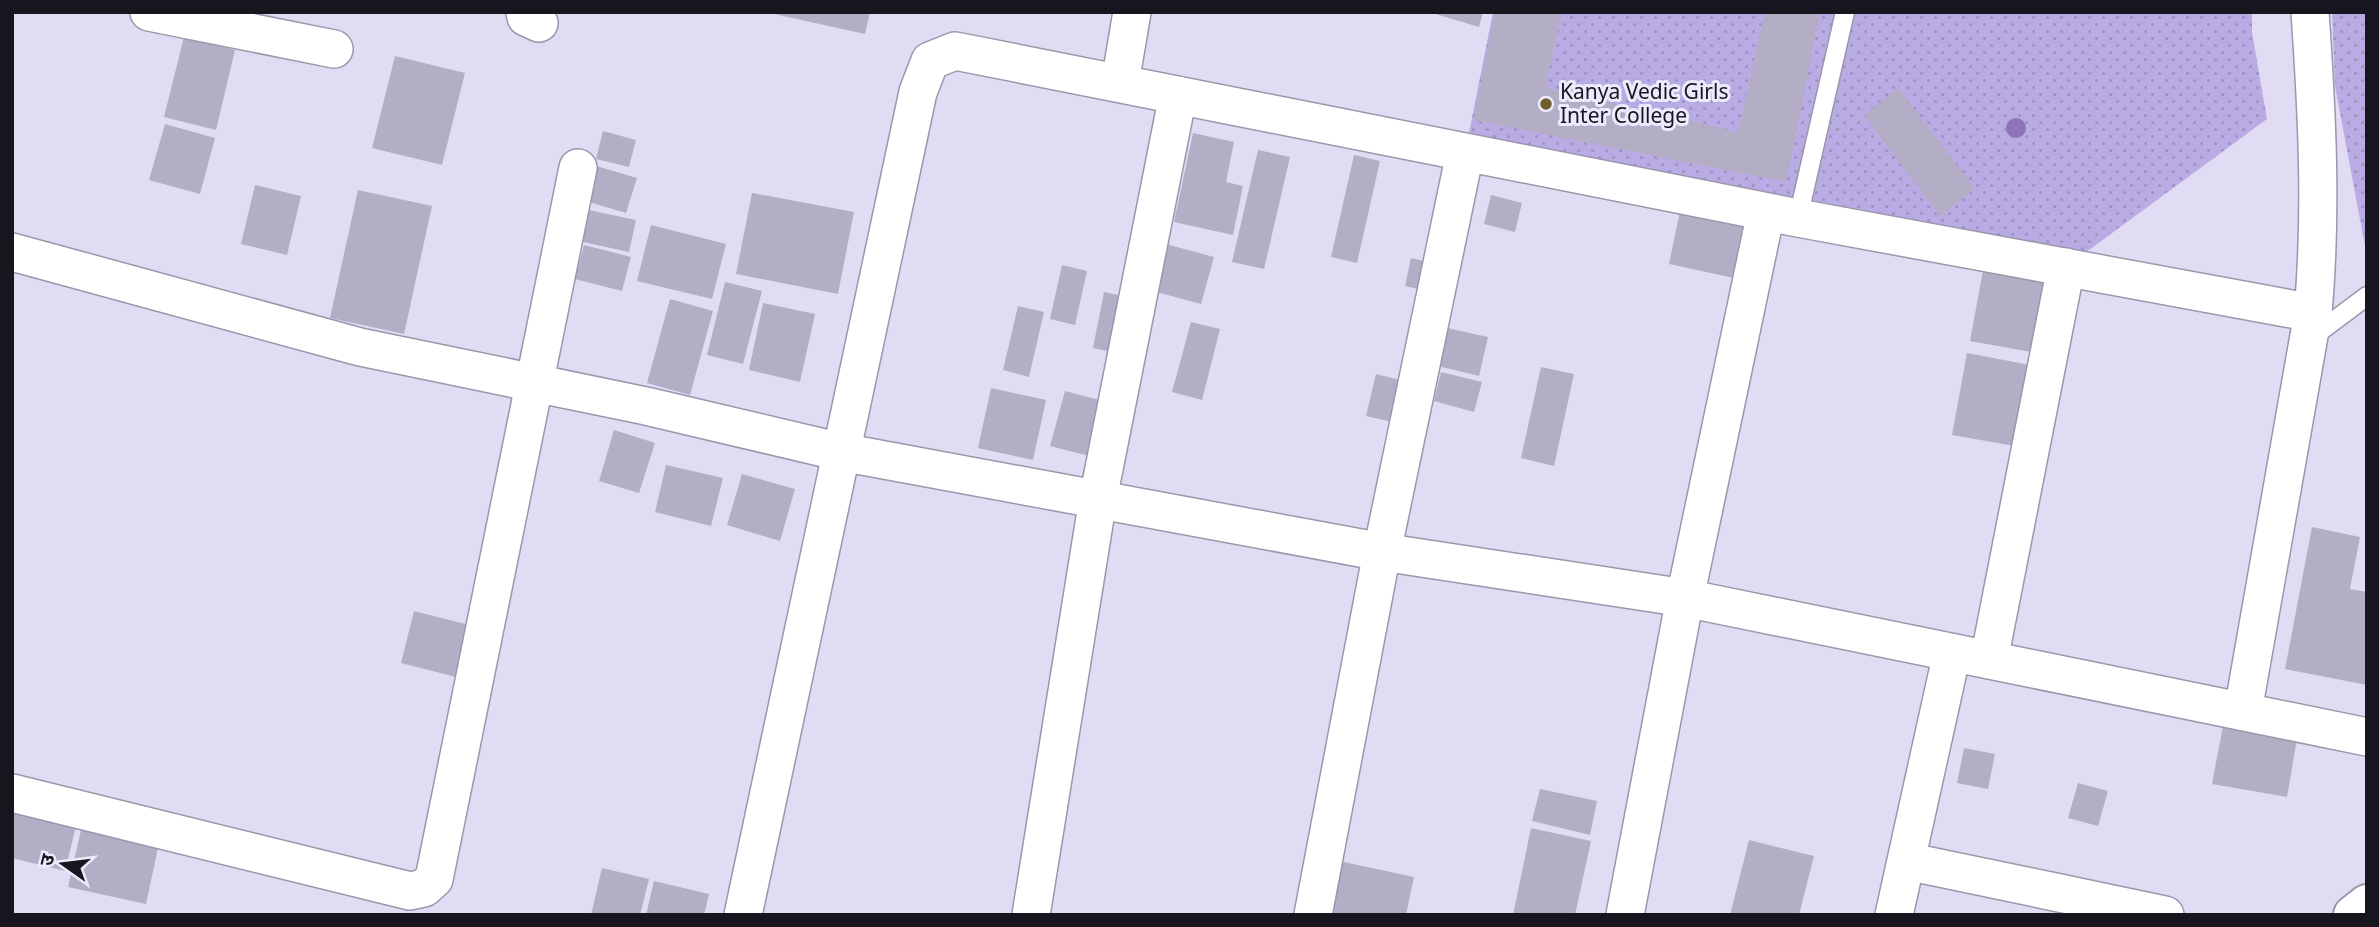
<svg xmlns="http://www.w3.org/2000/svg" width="2379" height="927" viewBox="0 0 2379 927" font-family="'Noto Sans','Noto Sans Devanagari',sans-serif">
<defs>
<pattern id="grass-dots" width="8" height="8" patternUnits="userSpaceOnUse" patternTransform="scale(1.75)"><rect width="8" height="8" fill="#b9ace4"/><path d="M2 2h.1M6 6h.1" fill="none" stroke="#9e93c3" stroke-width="1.8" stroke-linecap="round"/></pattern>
</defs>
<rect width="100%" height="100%" fill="#e1dcf4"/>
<path fill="url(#grass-dots)" d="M1493 12H2252V32L2267 119 2066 267 1465 153Z
M2332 12H2367L2365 246 2335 86Z"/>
<path fill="#b3aec5" d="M765 12H870L865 34Z
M1429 12H1483L1479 27Z
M1495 12H1562L1545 88 1738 132 1765 12H1820L1786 182 1474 120Z
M184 37 235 50 216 130 164 117Z
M395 56 465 73 442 165 372 148Z
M1898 88 1975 189 1940 216 1864 115Z
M165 124 215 138 200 194 149 180Z
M603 131 636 140 629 167 596 159Z
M1193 133 1234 142 1226 182 1243 186 1233 235 1174 222Z
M1258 150 1290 157 1264 269 1232 262Z
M1354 155 1380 161 1357 263 1331 257Z
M593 165 637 178 626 213 582 200Z
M255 185 301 196 287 255 241 244Z
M358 190 432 206 404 334 330 318Z
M752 193 854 212 838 294 736 274Z
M1491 195 1522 203 1515 232 1484 224Z
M589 210 636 220 629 252 583 242Z
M1680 211 1745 225 1734 278 1669 264Z
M651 225 726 244 712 299 637 281Z
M1166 244 1214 257 1201 304 1153 291Z
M584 245 631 257 622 291 575 279Z
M1986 254 2057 267 2042 354 1970 341Z
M1411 258 1437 264 1431 292 1405 286Z
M1062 265 1087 271 1075 325 1050 319Z
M725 282 762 291 743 364 707 355Z
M1104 292 1133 298 1121 354 1093 348Z
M670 299 713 311 690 395 647 383Z
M763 303 815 314 800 382 749 370Z
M1018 306 1044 312 1029 377 1003 370Z
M1191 322 1220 329 1202 400 1172 392Z
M1447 328 1488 337 1479 376 1438 366Z
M1967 353 2041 367 2026 448 1952 435Z
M1541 367 1574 374 1554 466 1521 458Z
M1441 372 1482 382 1474 412 1434 401Z
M1376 374 1412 383 1401 424 1366 416Z
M991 388 1046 400 1033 460 978 448Z
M1065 391 1115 404 1101 459 1050 446Z
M614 430 655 443 639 493 599 481Z
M666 465 723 478 711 526 655 512Z
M742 474 795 489 780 541 727 525Z
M2312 527 2360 537 2350 589 2367 592V685L2285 669Z
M414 611 469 625 456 677 401 663Z
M2223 726 2297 739 2287 797 2212 784Z
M1964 748 1995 754 1988 789 1957 783Z
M2078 783 2108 791 2098 826 2068 818Z
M1540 789 1597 801 1590 835 1532 821Z
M12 802 78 818 65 871 12 858Z
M84 817 161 834 146 904 68 887Z
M1531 828 1591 841 1575 915H1513Z
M1749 840 1814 856 1799 915H1730Z
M1339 861 1414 877 1406 915H1328Z
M602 868 649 879 640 915H591Z
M654 881 709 894 704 915H646Z"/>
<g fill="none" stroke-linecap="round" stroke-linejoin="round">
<defs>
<path id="lane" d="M1798 218 1845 12
M2311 338 2367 296"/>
<path id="street" d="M149 12 334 49
M525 12 526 17 539 23
M1120 83 1132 12
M12 252 360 347 646 406 841 452 1382 552 1685 598 2367 737
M1989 660 2066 267
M2243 711 2313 313C2322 212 2317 113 2310 12
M12 793 410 891 424 888 434 879 578 168
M1906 861 2165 915
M743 915 918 92 930 61 955 51 1798 218 2313 313
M1031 915 1098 499 1178 95
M1313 915 1382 552 1465 153
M1625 915 1685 598 1766 212
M1894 915 1952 653"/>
<path id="highway" d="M2353 915 2367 904"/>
</defs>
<use href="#lane" stroke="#9b96ac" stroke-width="21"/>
<use href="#street" stroke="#9b96ac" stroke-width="40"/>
<use href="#highway" stroke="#9b96ac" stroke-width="42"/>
<use href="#lane" stroke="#fff" stroke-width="18"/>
<use href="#street" stroke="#fff" stroke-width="37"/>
<use href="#highway" stroke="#fff" stroke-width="38"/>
</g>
<circle fill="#8d75b7" cx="2016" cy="128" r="10"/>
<circle fill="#715c2b" stroke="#eeeafe" stroke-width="2.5" cx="1546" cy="104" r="7"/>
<g text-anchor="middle" stroke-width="6" stroke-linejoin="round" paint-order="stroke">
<g font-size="21" fill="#17151e" stroke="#eeeafe" text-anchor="start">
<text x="1560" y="99">Kanya Vedic Girls<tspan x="1560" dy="24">Inter College</tspan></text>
</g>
</g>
<rect width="2379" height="927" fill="none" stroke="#17151e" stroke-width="28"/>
<g transform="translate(63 864) rotate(284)" stroke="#eeeafe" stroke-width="5" paint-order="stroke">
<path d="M0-5L12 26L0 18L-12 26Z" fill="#17151e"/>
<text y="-10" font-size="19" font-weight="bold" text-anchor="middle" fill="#17151e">उ</text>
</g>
</svg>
